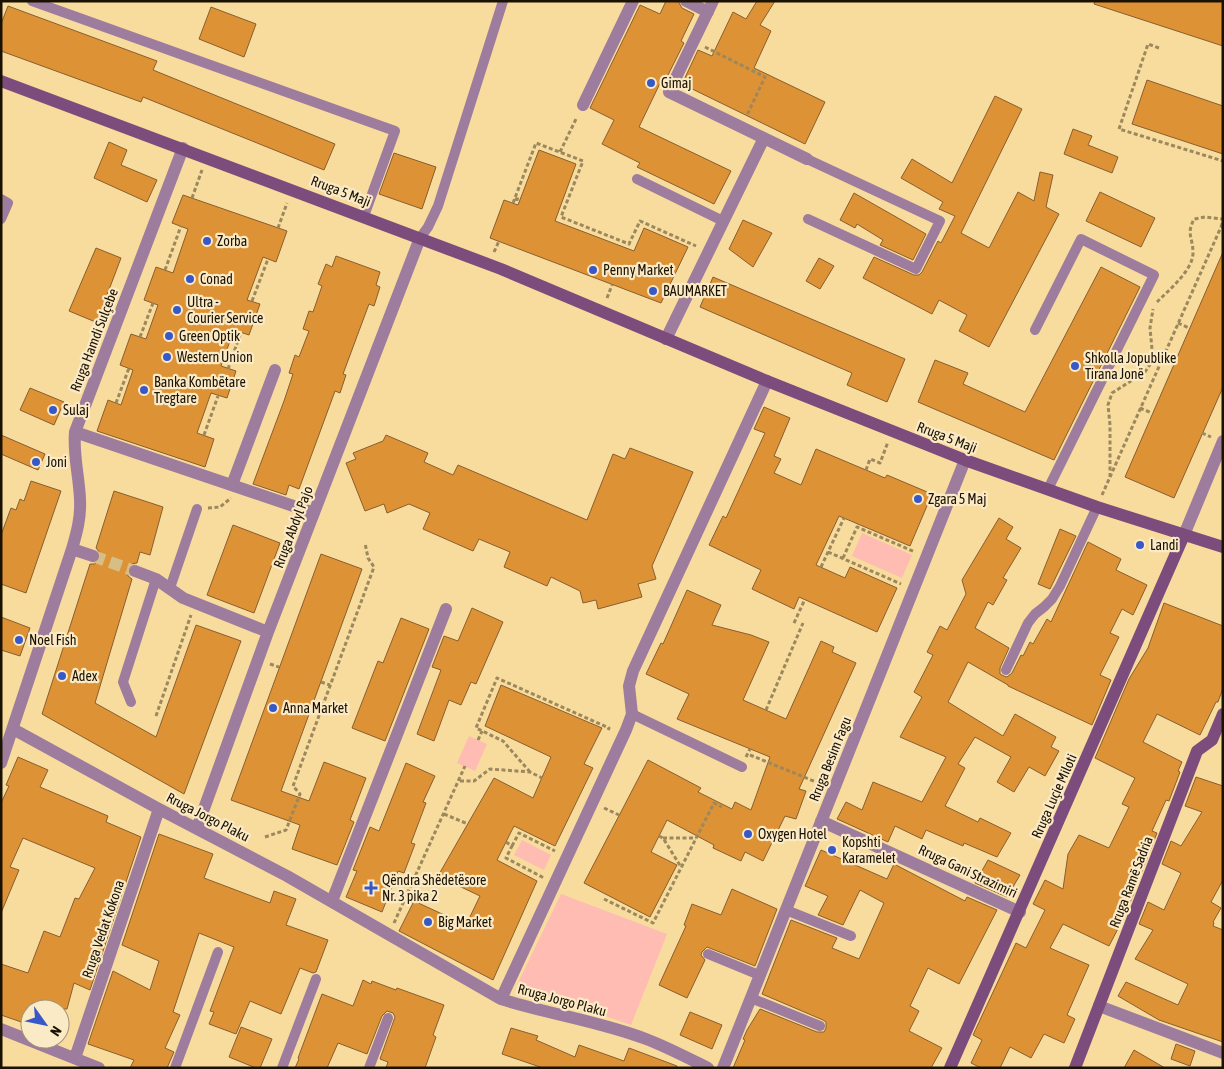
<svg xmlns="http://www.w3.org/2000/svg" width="1224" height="1069" viewBox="0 0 1224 1069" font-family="'Asap Condensed',sans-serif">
<rect width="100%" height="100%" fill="#f7dc9e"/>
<path fill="#febcb3" d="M862 533 912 555 902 578 852 556Z
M469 736 487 744 475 771 457 763Z
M522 840 551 855 544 870 514 855Z
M561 894 667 934 631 1025 517 985Z"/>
<path fill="#de9236" stroke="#895e2e" d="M666 1H678L682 8 694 14 681 41 684 43 667 77 664 75 639 127 731 171 714 204 637 167 640 163 602 144 614 120 590 108 640 5 660 14Z
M757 1H775L760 25 771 31 754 68 825 102 805 144 682 84 698 50 712 56 733 12 746 19Z
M1095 1H1223V46L1094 4Z
M8 6 157 61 153 70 335 144 324 170 143 97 141 102 1 51V24Z
M211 7 256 24 244 57 199 39Z
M1147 80 1223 106V154L1132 124Z
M995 96 1022 109 961 233 989 248 1018 192 1034 201 1040 172 1053 175 1046 207 1059 214 989 347 959 331 967 315 939 300 932 314 863 278 874 257 914 275H919L922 272 938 241 941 243 955 216 939 209 943 202 901 178 912 159 952 183Z
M1073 129 1092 136 1088 145 1118 157 1112 173 1064 154Z
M109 142 127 150 121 165 157 180 147 202 94 178Z
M539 150 576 164 555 221 634 251 644 228 688 247 661 303 490 238 504 200 518 205Z
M394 153 436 167 422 209 379 194Z
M1100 192 1155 218 1141 247 1086 221Z
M854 193 926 234 913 260 880 245 883 240 857 224 855 228 840 220Z
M183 195 287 231 276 262 263 257 247 300 260 304 249 335 234 330 221 366 236 371 227 398 211 393 197 433 214 439 205 467 97 431 108 400 121 405 133 370 120 365 131 334 146 339 158 305 144 300 156 267 173 273 188 229 172 223Z
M743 220 772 233 753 267 729 249Z
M96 248 121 258 107 295 110 297 98 323 69 311Z
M1223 252V387L1174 498 1125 477Z
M336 256 380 272 376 285 380 287 374 306 369 304 343 374 346 375 340 393 335 391 299 489 289 485 286 495 253 484 284 401 293 374 289 373 295 355 299 357 309 331 303 329 309 311 313 312 322 286 318 284 326 264 332 267Z
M819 258 834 266 820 289 806 281Z
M1101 267 1140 287 1054 460 918 402 935 360 968 373 963 384 1025 412Z
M713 277 905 359 887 402 847 385 852 373 700 307Z
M30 388 64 402 54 425 20 410Z
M764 407 790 418 774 456 781 459 774 473 801 485 816 449 885 478 887 475 932 494 910 546 839 516 816 565 845 578 850 567 897 588 877 632 799 597 794 609 752 589 761 570 709 545 723 516 726 518 765 433 754 429Z
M1 435 45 454 38 470 1 454Z
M386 435 428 453 424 462 453 475 458 465 587 520 613 454 625 459 630 448 693 472 652 566 656 579 638 584 642 597 598 609 596 600 583 603 580 591 551 577 547 586 504 567 510 552 479 539 473 551 423 529 430 513 409 504 387 513 384 504 365 511 346 463 356 459 353 453 383 441Z
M31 481 61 491 26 593 1 584V535L11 508 16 510 20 499 24 501Z
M114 491 163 507 150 555 140 552 137 563 130 564 127 569 128 576 132 579 95 703 156 737 196 625 241 641 184 794 42 714 90 564H95L100 559 101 554 96 548Z
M999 518 1013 527 1006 539 1021 548 1003 578 1007 580 993 605 988 602 975 628 1009 648 1000 668V674L1004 676 1007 677 1012 673 1021 655 1023 656 1030 642 1033 644 1047 619 1051 622 1088 542 1121 559 1116 570 1147 585 1133 615 1122 609 1110 633 1119 637 1100 675 1111 680 1092 725 1008 686V685L968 662 948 702 1003 736 1015 714 1056 737 1051 747 1059 751 1045 776 1029 767 1014 792 997 782 1011 757 975 737 958 764 965 768 945 806 978 822 980 818 1011 833 997 857 964 843 963 846 926 830 922 839 895 826 888 842 837 819 846 802 862 810 873 782 922 802 946 757 900 737 922 697 914 692 933 655 927 652 940 626 947 630 966 594 962 580Z
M233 525 280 543 254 613 207 595Z
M1060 529 1076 536 1050 589 1038 584Z
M321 554 362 569 281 791 309 801 324 762 366 778 350 820 354 822 337 865 292 849 300 825 231 800Z
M687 590 721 605 712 625 751 635 769 642 743 700 786 719 821 641 834 647 832 652 856 663 799 789 806 791 796 819 785 816 763 861 745 852 741 861 713 848 714 845 667 820 651 852 677 865 650 917 584 883 648 760 701 788 698 792 732 809 735 802 751 810 770 757 677 719 689 694 646 674 661 643 663 644Z
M1164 603 1223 626V688L1218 702H1216L1200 735 1157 714 1143 742 1182 762 1178 771 1180 772 1169 801 1166 800 1152 831 1157 833 1142 871 1130 891 1134 893 1124 917 1109 946 1063 924 1050 948 1089 965 1067 1015 1075 1019 1064 1043 1044 1034 1031 1058 1010 1047 1000 1068H981L971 1063 982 1040 973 1035 1016 943 1026 948 1045 910 1033 904 1045 880 1063 889 1068 854 1079 835 1109 848 1129 807 1122 804 1135 778 1095 758 1129 679 1148 648Z
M472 608 503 622 476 684 471 682 461 705 449 700 434 741 417 734 441 670 432 667 444 636 458 641Z
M1 617 30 628 20 656 1 650Z
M401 618 429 629 385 741 352 728 378 661 383 663Z
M501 685 602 728 584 764 593 768 555 846 514 826 497 860 537 881 493 980 399 931 414 901 466 925 480 896 438 876 494 778 533 798 551 757 485 726Z
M18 757 48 770 40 787 108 816 106 822 141 837 90 990 74 983 67 1009H30V1025L1 1015V964L28 973 44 931 60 937 75 898 79 899 95 868 23 838 10 867 19 870 1 913V803L9 786 6 785Z
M406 763 435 776 423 802 426 803 411 843 415 844 404 873 398 871 382 912 346 897 357 871 353 870 370 827 379 831Z
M1196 777 1223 786V880L1211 902 1221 908 1213 922 1214 923 1213 926 1223 930V1042L1159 1020 1118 996 1126 982 1178 1005 1188 984 1135 959 1153 930 1139 924 1148 902 1164 910 1181 873 1162 864 1171 841 1181 846 1202 812 1185 806Z
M159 834 213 854 204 878 270 903 274 891 296 899 286 925 328 940 316 972 313 973 300 968 281 1014 250 1001 236 1034 209 1024 214 1012 210 1011 234 947 199 933 173 1012 180 1015 165 1048 174 1052 167 1068H130L134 1060 88 1044 113 971 150 990 159 961 122 945Z
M821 850 887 879 894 864 965 901 967 897 997 910 959 984 928 968 910 1006 919 1011 909 1031 942 1048 931 1068H733L745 1040 743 1039 747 1030 760 1009 817 1032H824L826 1028V1022L823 1020 762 994 791 920 837 938 832 948 859 959 884 903 860 890 843 925 818 915 828 896 805 886Z
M988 860 1020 875 1007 897 975 883Z
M732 889 777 909 755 966 707 947 702 952 701 955 705 960 687 998 659 985 686 926 684 925 692 904 721 915Z
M363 980 371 984 372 981 396 990 397 988 444 1005 433 1035 436 1037 425 1068H386L388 1062 380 1059 395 1017 393 1013 387 1011 382 1016 367 1054 338 1043 327 1068H295L299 1059 298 1058 322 994 353 1006Z
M690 1012 722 1025 712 1049 680 1035Z
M241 1027 272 1039 260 1068H256L229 1057Z
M511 1028 538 1036 536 1040 575 1057 579 1045 624 1061 629 1048 677 1066V1068H543L502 1054Z
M1176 1044 1195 1051 1190 1066 1171 1059Z
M1134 1050 1165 1068H1124Z"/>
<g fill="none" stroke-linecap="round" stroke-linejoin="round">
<path stroke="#d6be86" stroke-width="12" stroke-dasharray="12 6" stroke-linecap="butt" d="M93 556 135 571"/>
<path stroke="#9c885c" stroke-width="3" stroke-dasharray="4 2.5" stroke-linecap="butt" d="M705 47 765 77 747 115
M1159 48 1148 44 1119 129 1223 161
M560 152 577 117
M192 198 202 170
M515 198 520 200
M513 203 536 143 583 161 561 217 629 244 640 221 696 246
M1221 227 1223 221
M278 228 287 203
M494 252 499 241
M165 270 181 226
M607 298 612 285
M252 301 268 259
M1157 302C1169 290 1193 270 1193 253 1193 237 1186 235 1194 219L1205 217 1223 219
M1178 323 1189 328
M140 337 153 303
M228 369 241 332
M116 403 129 368
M1140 408 1152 413
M1202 433 1211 437
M204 435 218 396
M866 470 870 459 880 463 888 442
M1110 477V425L1108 405 1112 393 1145 372 1153 360 1150 328 1153 309
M1102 495 1221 227H1223
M208 508 220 507 231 498
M828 552 901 584
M843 558 857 527 915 552
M821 567 844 518
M794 623 805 599
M270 664 279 667
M321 682 330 685
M766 710 803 623
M156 716 191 615
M478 740 482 731
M750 755 821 784
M746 757 750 749
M530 772 503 741 476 728 497 678 609 728 608 730
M460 781H474L490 769 530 772 542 778
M604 808 619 815
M444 814 468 824
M659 836 663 838 681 867
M265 837 286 830 300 794 293 786 374 567 368 558 365 543
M663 838H696
M506 842 512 846 506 858 544 878
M512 846 519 833 555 851
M604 899 653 923 714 803 722 807
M394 923 465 766"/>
<path stroke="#9e7c9d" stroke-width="10" d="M32 1 395 131 364 216
M807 159 940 221 916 269 808 219
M637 179 723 221
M1 199 8 203 1 219
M420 238 428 227 438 206 503 1
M1035 330 1081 239 1154 275 1048 489
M170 588 197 509
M1006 670 1028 623 1035 614 1044 607 1052 599 1060 586 1097 507
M131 702 123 682 156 579
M632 714 742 767
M786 910 851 936
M708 954 759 975
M751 998 820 1026
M175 1068 218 952
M282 1068 316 979
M369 1068 388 1018"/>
<path stroke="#9e7c9d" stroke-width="12" d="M686 1 708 12
M713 1 669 92 807 159
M583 105 633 1
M666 339 764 138
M75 432 314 513
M232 485 275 370
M1184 535 1223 441
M72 549 93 556
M135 571 156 579 183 598 268 632
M13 729 159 809 287 876 501 999C548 1014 599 1021 646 1039 667 1047 688 1058 708 1068
M1 763 72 549C77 532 81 517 80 499 79 476 73 455 75 432L183 148
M821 821 1020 912
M197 828 268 632 420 238
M332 901 446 609
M501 999 626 730 632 714 629 686 633 671 767 381
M1099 1006 1223 1053
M1 1029 99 1068
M75 1058 159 809
M723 1068 965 460"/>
<path stroke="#7c4c7c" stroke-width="12" d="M1 81 501 269 767 381 965 460 1097 507 1223 547
M950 1068 1184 535
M1075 1068 1194 759 1197 751 1212 740 1223 714"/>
</g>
<g fill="#3758c9" stroke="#fbeac6" stroke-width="2">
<circle cx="651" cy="83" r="5"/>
<circle cx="207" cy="241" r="5"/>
<circle cx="593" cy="270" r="5"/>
<circle cx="190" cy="279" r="5"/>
<circle cx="653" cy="291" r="5"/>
<circle cx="177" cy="310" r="5"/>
<circle cx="169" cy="336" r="5"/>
<circle cx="167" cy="357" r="5"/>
<circle cx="1075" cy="366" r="5"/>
<circle cx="144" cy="390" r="5"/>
<circle cx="53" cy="410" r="5"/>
<circle cx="36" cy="462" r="5"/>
<circle cx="918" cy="499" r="5"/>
<circle cx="1140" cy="545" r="5"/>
<circle cx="19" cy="640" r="5"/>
<circle cx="62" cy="676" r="5"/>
<circle cx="273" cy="708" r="5"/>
<circle cx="748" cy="834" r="5"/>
<circle cx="832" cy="850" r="5"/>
<path d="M368.5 880.5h5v5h5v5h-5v5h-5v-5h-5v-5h5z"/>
<circle cx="428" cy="922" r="5"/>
</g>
<g text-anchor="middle" stroke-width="4.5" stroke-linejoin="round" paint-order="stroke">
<g font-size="14" fill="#1b1100" stroke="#fbeac6" text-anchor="start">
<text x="661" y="88">Gimaj</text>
<text x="217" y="246">Zorba</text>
<text x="603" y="275">Penny Market</text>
<text x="200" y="284">Conad</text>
<text x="663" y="296">BAUMARKET</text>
<text x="187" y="307">Ultra -<tspan x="187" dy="16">Courier Service</tspan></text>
<text x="179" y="341">Green Optik</text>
<text x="177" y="362">Western Union</text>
<text x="1085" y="363">Shkolla Jopublike<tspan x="1085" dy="16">Tirana Jonë</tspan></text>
<text x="154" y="387">Banka Kombëtare<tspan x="154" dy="16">Tregtare</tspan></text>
<text x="63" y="415">Sulaj</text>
<text x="46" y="467">Joni</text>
<text x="928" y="504">Zgara 5 Maj</text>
<text x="1150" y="550">Landi</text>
<text x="29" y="645">Noel Fish</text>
<text x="72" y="681">Adex</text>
<text x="283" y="713">Anna Market</text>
<text x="758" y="839">Oxygen Hotel</text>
<text x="842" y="847">Kopshti<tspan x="842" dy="16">Karamelet</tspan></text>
<text x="382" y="885">Qëndra Shëdetësore<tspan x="382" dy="16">Nr. 3 pika 2</tspan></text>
<text x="438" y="927">Big Market</text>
</g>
<g font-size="14" fill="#1b1100" stroke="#fbeac6">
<text transform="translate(341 191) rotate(21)" y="5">Rruga 5 Maji</text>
<text transform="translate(94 340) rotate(-69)" y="5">Rruga Hamdi Sulçebe</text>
<text transform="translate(947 437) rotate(21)" y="5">Rruga 5 Maji</text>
<text transform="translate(293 527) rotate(-69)" y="5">Rruga Abdyl Pajo</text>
<text transform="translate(830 759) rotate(-68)" y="5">Rruga Besim Fagu</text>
<text transform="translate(1054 796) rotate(-66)" y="5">Rruga Luçie Miloti</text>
<text transform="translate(208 817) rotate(27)" y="5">Rruga Jorgo Plaku</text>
<text transform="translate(968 871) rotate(25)" y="5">Rruga Gani Strazimiri</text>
<text transform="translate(1131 882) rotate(-69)" y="5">Rruga Ramë Sadria</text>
<text transform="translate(103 929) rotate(-71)" y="5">Rruga Vedat Kokona</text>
<text transform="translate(562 1000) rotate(15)" y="5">Rruga Jorgo Plaku</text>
</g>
</g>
<rect width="1224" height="1069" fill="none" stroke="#1b1100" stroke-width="5"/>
<g transform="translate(45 1024) rotate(123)"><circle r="24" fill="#fbeac6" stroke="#a19377"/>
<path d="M0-4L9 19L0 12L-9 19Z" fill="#3758c9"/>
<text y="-8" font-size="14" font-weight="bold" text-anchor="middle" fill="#1b1100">N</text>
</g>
</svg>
